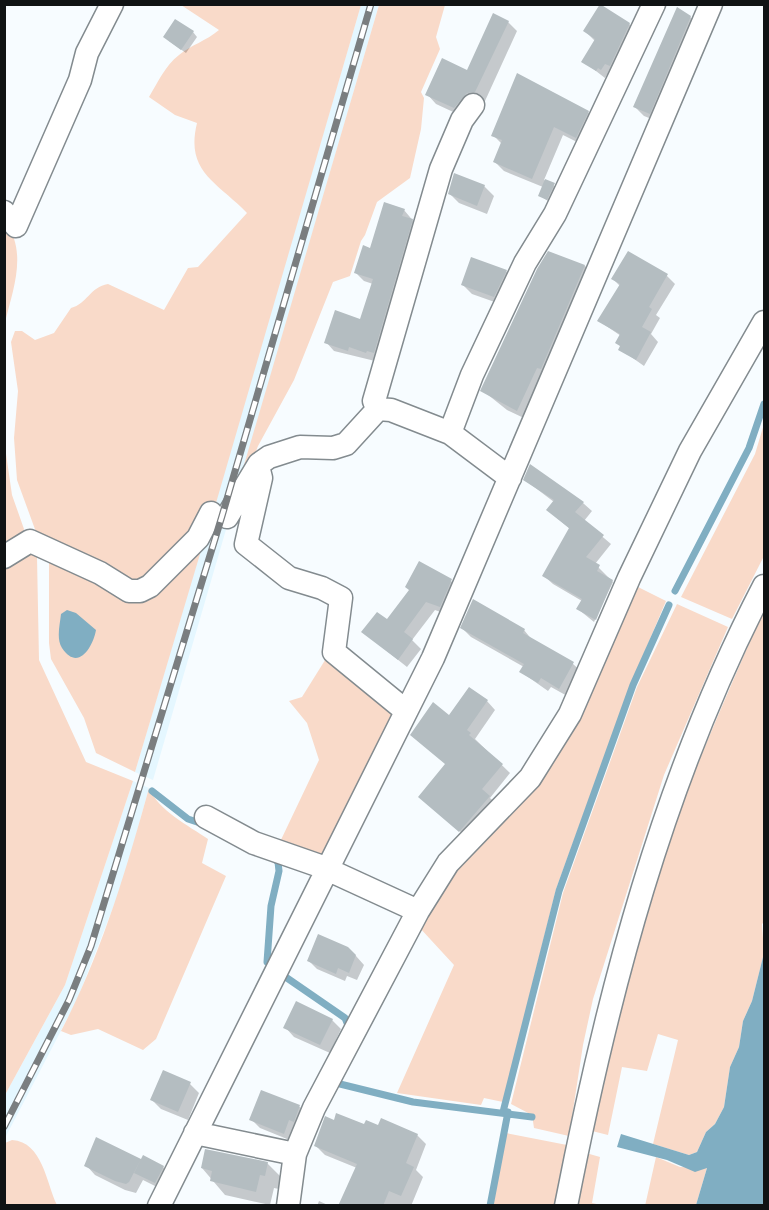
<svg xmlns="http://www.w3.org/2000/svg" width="769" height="1210" viewBox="0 0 769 1210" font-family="Signika,sans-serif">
<rect width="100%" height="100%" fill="#f7fcff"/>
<path fill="#e5f7ff" d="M361 5H379L153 780 135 772Z
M133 781 149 788 123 882 77 1000 5 1138V1095L65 985Z"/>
<path fill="#f9dac9" d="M181 5H361L216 503 142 585 36 532 17 480 14 438 18 391 11 342 15 331H22L35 340 54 333 71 308C87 304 90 287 108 284L164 310 188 268 198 267 247 213C217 182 185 172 197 123L175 115 149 97C158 82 165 66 179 55 191 45 206 41 219 30Z
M379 5H445L436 37 440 49 421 92 424 98 421 129 410 178 377 202 365 235 361 241 350 276 333 282 294 380 258 446 244 482H239Z
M5 222C28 251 13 290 5 322Z
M764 424V556L732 619 681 597 755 454Z
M4 440 12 495 24 529 21 538 4 548Z
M206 534 135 772 96 753 84 718 51 659 49 643V561L132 597Z
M31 550 37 557 39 660 86 762 133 781 65 985 5 1095 4 567Z
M632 584 666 601 631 684 556 889 503 1102 484 1098 481 1105 397 1093 454 965 419 927 443 879 535 783Z
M677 604 728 627 664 775 593 999 583 1045 569 1136 534 1128 532 1115 511 1104 563 893 637 687Z
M764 609V922L762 924 764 953 752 1001 743 1021 739 1047 730 1067 724 1107 715 1124 706 1132 697 1152 689 1155 653 1144 678 1040 658 1034 647 1071 622 1067 608 1135 592 1131C612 1040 630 950 661 862 690 776 728 693 764 609Z
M327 657 396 712 322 859 279 844 319 760 307 723 289 701 302 697Z
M149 788C158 810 189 826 208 839L202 863 226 876 156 1039 143 1050 98 1029 71 1035 61 1031C101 955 126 871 149 788Z
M506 1133 567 1145 555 1205 493 1206Z
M12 1140C43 1142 46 1183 57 1205H5V1143Z
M586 1153 600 1157 592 1203 601 1205 576 1206Z
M656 1157 680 1167 707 1168 696 1205 645 1206Z"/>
<path fill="#80aec2" d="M67 610 76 613 96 630C93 647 78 672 62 648 56 639 60 624 61 614Z
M764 953V1205H696L707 1168 695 1172 667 1160 617 1147 621 1134 689 1155 697 1152 706 1132 715 1124 724 1107 730 1067 739 1047 743 1021 752 1001Z"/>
<path fill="#0003" d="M690 17 700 26 659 122 644 116 635 107Z
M508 22 517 31 485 101 477 102 464 117 436 104 427 94 467 72Z
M629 24 638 32 610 77 607 75 605 78 583 61 595 41 585 31Z
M193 32 197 37 186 53 169 41Z
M588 112 597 121 585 146 563 135 544 180 558 188 551 203 539 195 543 187 504 171 495 162 502 144 493 135Z
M484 186 494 196 487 214 459 203 450 194Z
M404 210 420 229 375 361 334 351 326 342 361 321 373 284 364 281 355 272Z
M549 252 585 266 594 275 526 419 507 410 482 390Z
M506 271 515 280 503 305 472 294 462 284Z
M667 276 675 284 656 315 660 318 651 334 658 342 644 366 620 349 621 336 599 321 620 286 613 279Z
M525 480 583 503 592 511 584 521 611 544 595 564 613 582 594 622 578 609 582 601 553 584 544 576 570 529 557 518 554 502Z
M451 581 459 589 448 615 435 610 412 640 421 649 407 667 363 632 387 621 410 591Z
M614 583 621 590 605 628 596 623Z
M462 628 524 630 533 641 573 664 583 673 569 697 551 687 548 691 521 672 524 667 471 637Z
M487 701 495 710 475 739 510 773 490 798 498 805 469 839 420 797 446 765 449 717Z
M319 937 356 956 364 965 357 980 347 976 345 981 317 969 309 961Z
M332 1020 341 1029 330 1053 294 1037 285 1027Z
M190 1084 199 1093 188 1120 161 1109 152 1100Z
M262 1092 300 1107 308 1116 292 1141 260 1128 251 1119Z
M335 1122 417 1135 426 1144 416 1170 423 1177 411 1206H339L357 1168 325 1155 316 1146Z
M140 1160 163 1167 172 1176 165 1191 143 1180 136 1193 125 1190 95 1175 86 1165Z
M267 1163 281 1177 279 1189 274 1188 270 1205 225 1195 202 1168Z
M319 1201 330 1206H317Z"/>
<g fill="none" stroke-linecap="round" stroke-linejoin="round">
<path stroke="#80aec2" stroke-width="7" d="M675 591 749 448 764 404
M152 791 188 819 203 824
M267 962 271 906 279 871 278 862 272 857
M287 978 345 1018 349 1028
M340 1084 413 1102 532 1117
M503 1112 559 891 633 685 669 605
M490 1206 508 1112"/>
</g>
<path fill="#b4bdc1" d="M600 4 630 23 610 66 605 64 601 70 598 68 596 71 581 62 595 39 583 31Z
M677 7 691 16 650 114 633 107Z
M493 13 509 21 475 92 467 93 454 108 425 95 442 58 467 70Z
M175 19 194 31 181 50 163 37Z
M517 73 589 111 576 138 554 127 532 179 493 162 502 140 491 136Z
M454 173 485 185 477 206 448 194Z
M545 179 555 183 547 200 538 196Z
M384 202 405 209 402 216 413 219 374 353 367 351 366 353 349 347 348 351 324 343 335 310 360 319 373 279 354 273 363 245 370 248Z
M548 251 585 265 541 369 537 368 517 411 480 391 537 269Z
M628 251 668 274 649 307 652 309 642 327 651 332 636 360 618 350 620 346 615 343 620 334 597 321 620 284 611 279Z
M471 257 507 270 494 297 461 285Z
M530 464 584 502 575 512 604 535 586 557 600 565 597 571 613 580 596 620 576 609 582 599 542 576 569 528 546 510 554 500 523 480Z
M419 561 452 579 440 607 426 602 404 632 413 639 398 660 361 632 377 612 387 619 409 590 405 587Z
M473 599 525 629 523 633 574 662 559 689 541 678 538 683 519 672 524 664 460 628Z
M469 687 488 700 467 730 471 733 469 735 503 764 482 789 490 796 459 832 418 797 445 764 410 735 433 702 449 715Z
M318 934 348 947 356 955 349 973 338 968 336 974 307 961Z
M296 1001 333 1019 320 1045 283 1028Z
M163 1070 191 1082 178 1112 150 1100Z
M261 1090 300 1105 294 1122 289 1120 284 1134 249 1120Z
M336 1113 364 1124 366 1120 378 1125 381 1118 418 1134 406 1163 414 1167 401 1196 389 1191 383 1206H338L357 1164 314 1146 325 1116 334 1120Z
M96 1137 141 1159 129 1182 126 1184 115 1181 84 1166Z
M205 1149 268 1162 265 1176 260 1175 256 1192 210 1181 212 1171 201 1168Z
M143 1155 164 1166 155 1183 134 1173Z"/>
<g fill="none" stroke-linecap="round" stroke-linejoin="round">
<defs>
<path id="minor" d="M4 212 16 226 80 80 87 53 112 4
M378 409 374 401 441 169 462 120 473 105
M450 433 472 375 525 263 555 214 654 4
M259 470 261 478 246 544 289 578 322 588 341 598 334 652 406 711
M227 517 259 464 269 457 300 447 333 448 346 444 378 409 391 410 450 433 510 478
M4 557 30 541 100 573 129 591H140L150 586 198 538 211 513
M206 817 254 843 320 866 418 911
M195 1133 295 1154
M159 1206 433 658 711 4
M288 1206 295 1154 314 1108 418 911 448 863 530 778 570 714 629 578 690 451 764 322
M566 1206C608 991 663 780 764 586"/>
</defs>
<use href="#minor" stroke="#838b8f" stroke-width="25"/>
<use href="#minor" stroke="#fff" stroke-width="22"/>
<defs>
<path id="rail" d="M4 1127 69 1000 91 946 222 516 371 4"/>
</defs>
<use href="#rail" stroke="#7a7e80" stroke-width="7"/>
<use href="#rail" stroke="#fff" stroke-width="4.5" stroke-dasharray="14" stroke-linecap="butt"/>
</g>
<rect width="769" height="1210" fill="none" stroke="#101314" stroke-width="12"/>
</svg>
